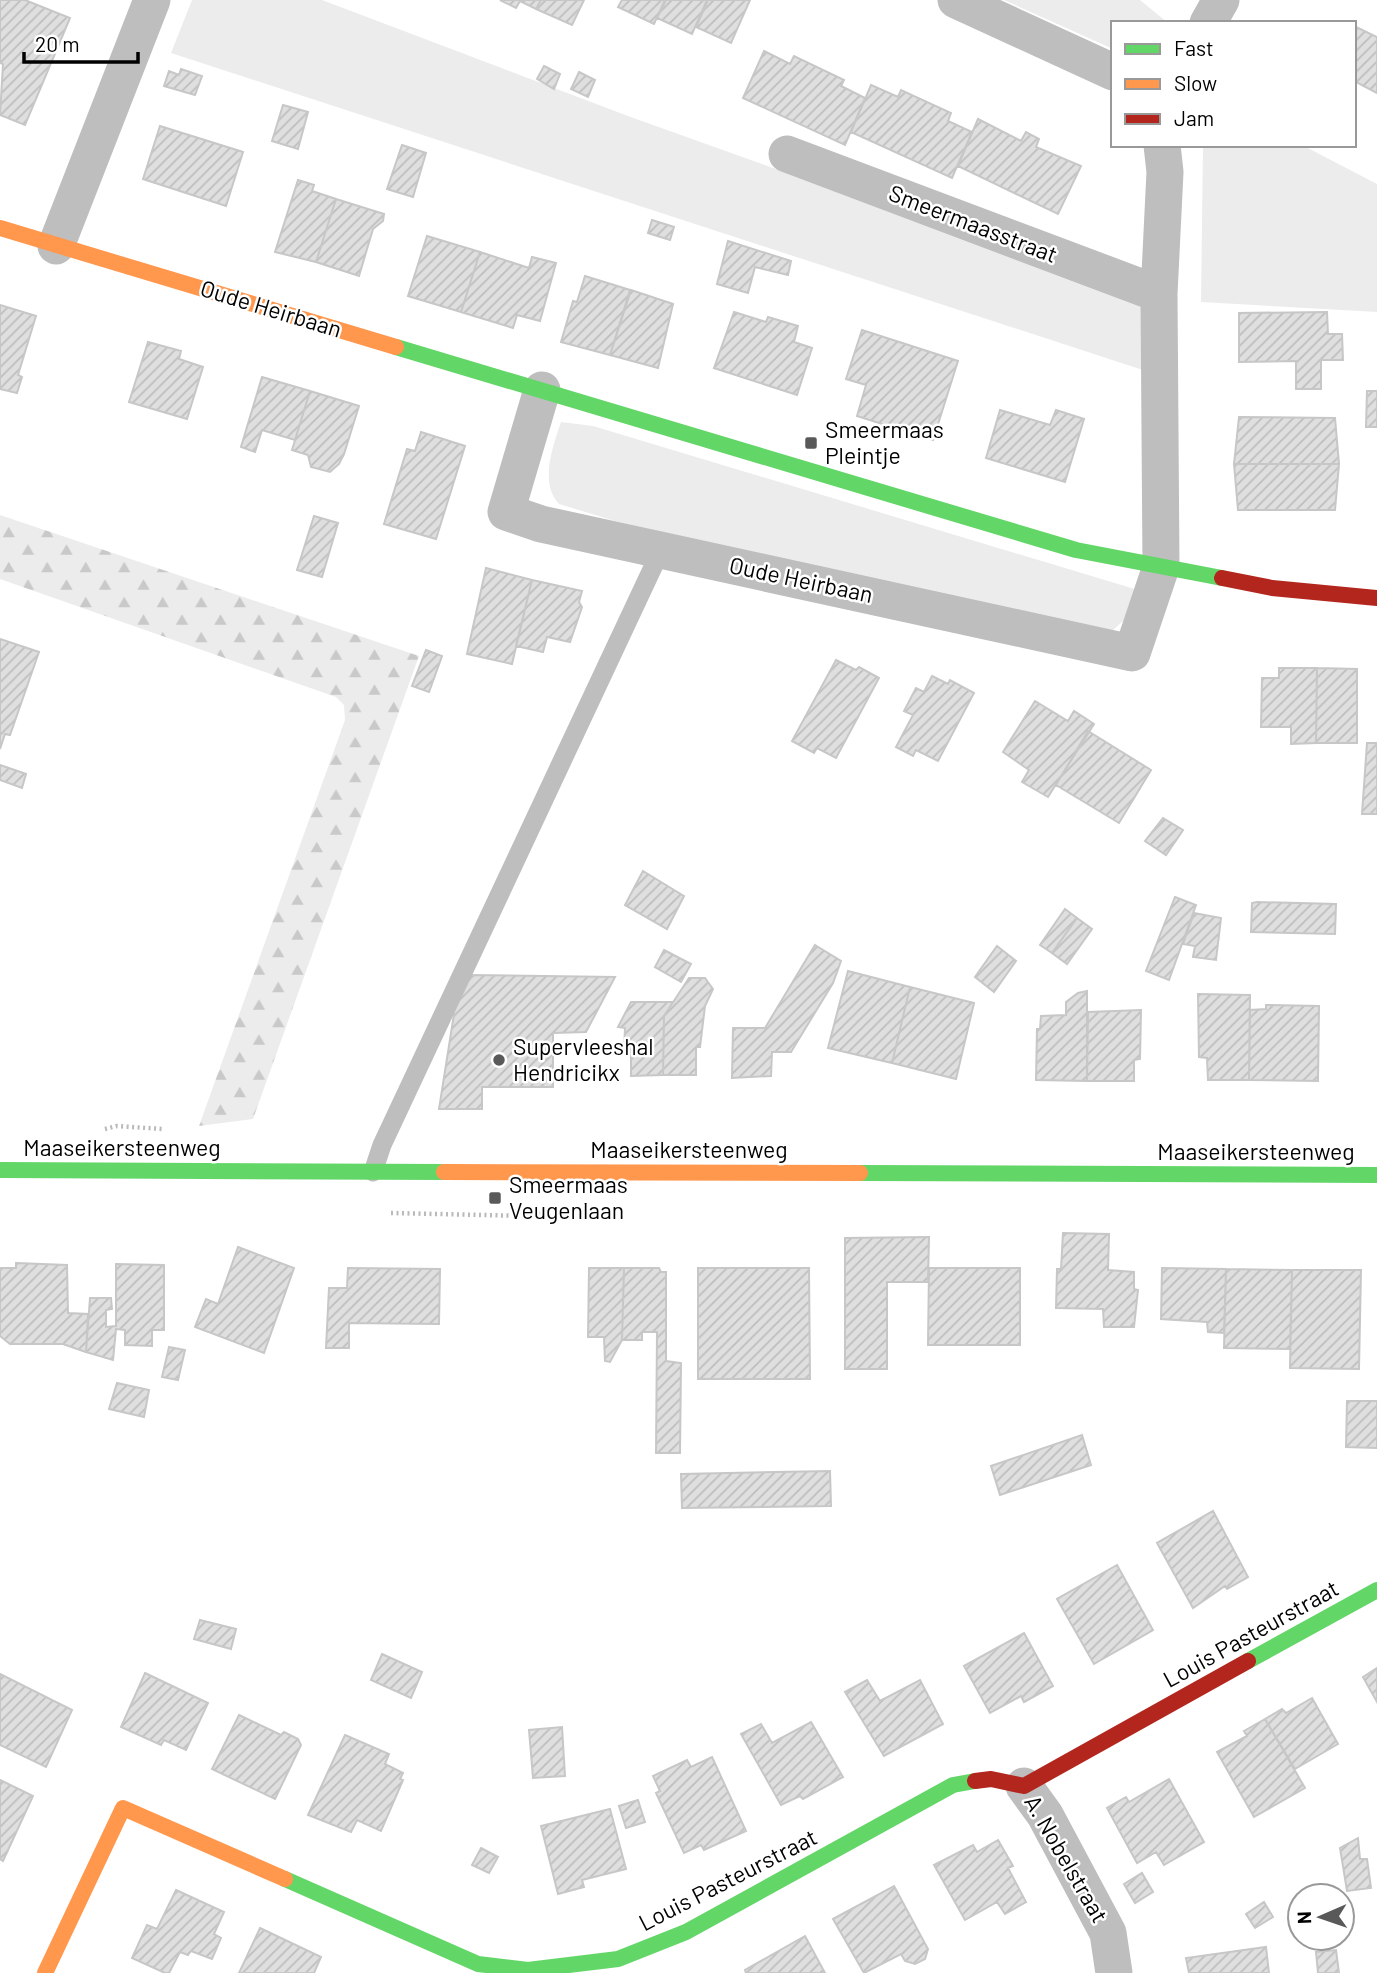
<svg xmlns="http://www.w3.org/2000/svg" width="1377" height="1973" viewBox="0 0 1377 1973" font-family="Barlow,sans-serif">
<defs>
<pattern id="forest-firs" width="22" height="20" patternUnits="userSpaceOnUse" patternTransform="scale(1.75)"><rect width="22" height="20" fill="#ececec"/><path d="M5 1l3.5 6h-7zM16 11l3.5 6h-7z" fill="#c9c9c9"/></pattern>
<pattern id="building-hatch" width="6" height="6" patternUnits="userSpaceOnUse" patternTransform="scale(1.75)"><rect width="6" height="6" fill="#dfdfdf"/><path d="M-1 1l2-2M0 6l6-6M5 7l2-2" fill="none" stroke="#bebebe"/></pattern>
</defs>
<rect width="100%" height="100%" fill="#fff"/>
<path fill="#ececec" d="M192 0H322L628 116 1147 302 1149 372 171 53Z
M1004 0H1140L1168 23H1113V49Z
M1203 145H1302L1377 184V312L1201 302Z
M561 422 593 426 1138 590 1123 621 1111 632 1007 613 615 521 559 504C539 483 553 446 561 422Z"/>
<path fill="url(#forest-firs)" d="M0 515 419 656 253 1119 199 1126 345 720 344 705 336 697 0 579Z"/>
<path fill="url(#building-hatch)" stroke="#c7c7c7" stroke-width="2" d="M0 0H25L70 18 25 125 0 115 3 64 0 63Z
M500 0H541L536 9 520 1 516 8Z
M541 0H584L572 25 536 9Z
M622 0H665L654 24 618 7Z
M666 0H707L692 34 657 18Z
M708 0H750L731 43 696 27Z
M1354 26 1377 37V93L1354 81Z
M764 51 790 64 794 56 844 80 841 86 865 98 845 145 743 98Z
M544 66 560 74 554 89 537 79Z
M181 69 202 76 195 95 164 86 169 71 179 75Z
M579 72 595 80 588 97 571 89Z
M871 85 898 97 901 90 951 113 948 121 972 132 952 178 851 132Z
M283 105 308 112 298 149 272 141Z
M978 119 1021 141 1026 132 1039 139 1036 147 1081 166 1058 214 958 166Z
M160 126 243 152 226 206 143 179Z
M402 145 426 153 413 197 387 189Z
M298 180 314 185 312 191 336 199 316 262 275 252Z
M336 199 384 214 383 221 373 229 359 276 316 262Z
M652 220 674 227 670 240 648 233Z
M427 236 480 252 461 312 408 296Z
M728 241 791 261 788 275 755 267 748 293 717 284Z
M480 252 529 268 532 257 556 263 540 321 517 315 513 328 461 312Z
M585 276 630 290 610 355 561 342 573 301 577 302Z
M631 290 673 304 658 368 610 355Z
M0 305 36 316 18 375 22 377 17 393 0 389Z
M734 312 766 322 768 317 798 326 794 342 812 348 797 395 714 368Z
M1327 312 1328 334H1342L1343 360H1321V389H1296V361L1239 362V313Z
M862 330 958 361 933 440 857 416 866 385 846 379Z
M148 342 181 351 179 359 203 367 187 419 129 402Z
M262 377 310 391 295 440 262 430 255 452 241 447Z
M310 391 359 406 344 454 339 464 330 472 311 467 308 455 292 450Z
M1367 391H1377V427H1366Z
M1000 410 1050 425 1056 410 1084 419 1065 482 986 458Z
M1239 417 1335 418 1339 464H1234Z
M421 432 465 446 436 539 384 524 407 449 415 451Z
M1234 464H1339L1335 510H1238Z
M314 516 338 523 322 577 297 570Z
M486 568 532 580 512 664 467 654Z
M532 580 582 591 579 602 582 607 570 642 547 637 543 652 516 646Z
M0 639 39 652 10 735 5 734 0 749Z
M426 650 442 656 429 692 412 686Z
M836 660 856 670 859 667 879 678 836 758 817 748 814 753 792 741Z
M1279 668H1317L1316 743 1291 744V727H1261L1262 678H1279Z
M1317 668 1357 669V743H1316Z
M932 676 948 684 950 680 974 693 938 761 916 750 913 756 896 747 913 715 904 711 916 688 924 692Z
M1035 701 1068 721 1074 711 1094 724 1048 797 1022 782 1029 770 1003 752Z
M1088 731 1151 770 1119 823 1056 785Z
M1367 743H1377V814H1362Z
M0 765 26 774 22 788 0 780Z
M1163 818 1183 830 1166 855 1145 841Z
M643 871 684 896 667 929 625 905Z
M1175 897 1196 905 1169 980 1146 971Z
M1257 902 1336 904 1335 934 1251 932 1252 903Z
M1065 909 1077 918 1052 953 1040 945Z
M1194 913 1221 918 1216 960 1193 957 1195 946 1183 944Z
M1077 918 1092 929 1067 964 1052 953Z
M815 945 841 961 833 983 791 1052H772L771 1076 732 1078 733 1028H765Z
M997 946 1016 961 994 992 975 977Z
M664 950 691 964 681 982 655 967Z
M848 971 910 987 892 1063 828 1048Z
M468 975 615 977 586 1032 553 1033V1087H482V1109H439L454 1014H450Z
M689 978H705L713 989 705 1006 700 1047H696V1075H663L664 1016Z
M910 987 974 1003 956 1079 892 1063Z
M1087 991V1081L1036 1080 1037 1029H1040L1041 1016 1066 1015V1002L1078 993Z
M1198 994 1250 995 1249 1080H1208L1207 1058 1199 1057Z
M631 1002H673L664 1016 663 1075 631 1076V1051H624L625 1028 618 1027Z
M1266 1005 1319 1006 1318 1081 1249 1080 1250 1010 1266 1009Z
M1141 1010 1140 1059 1134 1060V1081H1087L1088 1012Z
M1063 1233 1109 1234 1108 1270 1134 1272V1289L1138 1290 1134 1327H1104L1103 1309 1056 1308 1057 1269H1061Z
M929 1237 928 1282H887V1369H845V1238Z
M238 1247 294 1268 264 1353 195 1327 206 1299 218 1304Z
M16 1263 67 1265 68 1313 88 1314 86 1352 63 1344H10L0 1336V1268H16Z
M116 1264 164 1265V1330H152V1346L125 1345V1330L116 1329 113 1360 86 1352 90 1298H111L112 1309 106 1310V1327L116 1326Z
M348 1268 440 1269 439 1324 349 1323V1348H326L329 1288H347Z
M589 1268H624L622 1340 610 1362 605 1361 604 1337H588Z
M624 1268H659L661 1272H666V1361L681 1363 680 1453H656L657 1332H642V1340H622Z
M698 1268H809L810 1379H698Z
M929 1268H1020V1345H928Z
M1162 1268 1226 1269 1224 1333 1208 1332 1207 1322 1161 1319Z
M1226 1269 1292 1270 1290 1349 1224 1348Z
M1292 1270H1361L1359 1369 1290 1368Z
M169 1347 185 1350 178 1380 162 1377Z
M117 1383 149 1390 144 1417 109 1409Z
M1347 1401H1377V1448L1346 1447Z
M1082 1435 1091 1465 1000 1495 991 1466Z
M830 1471 831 1506 682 1508 681 1474Z
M1213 1511 1248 1577 1227 1589 1225 1586 1193 1608 1157 1543Z
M1117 1565 1153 1630 1094 1664 1057 1599Z
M200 1620 236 1629 231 1649 194 1639Z
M1024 1633 1053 1686 1024 1702 1021 1696 990 1713 964 1666Z
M382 1654 422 1672 411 1698 371 1680Z
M1377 1668V1702L1363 1677Z
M145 1673 208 1703 186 1750 164 1740 161 1745 121 1727Z
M0 1674 72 1710 46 1767 0 1745Z
M867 1680 880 1701 920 1680 943 1724 884 1756 845 1692Z
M1312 1698 1338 1744 1295 1769 1265 1719 1282 1709 1286 1713Z
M239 1715 281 1735 284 1732 298 1739 301 1745 275 1799 212 1769Z
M1265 1719 1305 1788 1254 1817 1217 1752 1247 1736 1244 1731Z
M811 1722 843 1777 803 1799 800 1796 781 1805 741 1734 761 1724 772 1743Z
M562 1727 565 1776 533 1778 529 1730Z
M345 1735 389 1754 385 1764 403 1773 400 1779 403 1780 381 1831 357 1820 351 1832 308 1815Z
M712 1757 746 1831 704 1850 701 1845 684 1853 656 1793 660 1791 653 1776 687 1760 691 1767Z
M1169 1779 1204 1842 1164 1865 1156 1852 1137 1863 1107 1808 1126 1797 1129 1802Z
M0 1780 33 1796 3 1861 0 1859Z
M638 1800 645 1822 626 1828 619 1806Z
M610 1809 626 1869 582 1880 584 1887 558 1894 541 1826Z
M1358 1838 1360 1859H1367L1371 1888 1347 1891 1340 1848Z
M998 1840 1013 1866 1008 1868 1026 1902 1005 1914 997 1902 965 1920 934 1865 973 1845 977 1852Z
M481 1848 498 1857 489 1873 472 1865Z
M1142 1873 1153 1892 1135 1903 1124 1884Z
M894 1886 928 1949 925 1959 915 1964 905 1961 901 1954 864 1973 833 1919Z
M176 1890 224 1912 214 1934 221 1938 212 1959 191 1951 188 1955 180 1952 169 1973H165L132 1958 147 1925 157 1929Z
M1264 1902 1273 1917 1255 1928 1246 1914Z
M260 1928 321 1957 314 1973H239Z
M805 1936 825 1973H746L745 1970Z
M1266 1947 1269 1973H1189L1186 1958Z
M1336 1950 1339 1973H1318L1316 1952Z"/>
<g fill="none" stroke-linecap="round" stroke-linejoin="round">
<path stroke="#b9b9b9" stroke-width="4.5" stroke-dasharray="2 3.5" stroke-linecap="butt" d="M105 1129 117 1126 162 1129
M391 1213 529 1216 543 1213"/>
<path stroke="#bebebe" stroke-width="19" d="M373 1172 382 1145 661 550"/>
<path stroke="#bebebe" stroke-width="37" d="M956 0 1113 72
M1208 23 1221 0
M787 154 1159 294
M56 246 152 0
M542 390 506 512 541 524 1132 653 1161 567 1159 294 1165 172 1162 145
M1024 1786 1045 1815 1108 1933 1114 1973"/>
<path stroke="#63d668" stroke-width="16" d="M396 347 1076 550 1222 578
M0 1170 444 1172
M860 1173 1377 1175
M1248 1661 1377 1590
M285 1879 478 1964 528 1970 618 1959 686 1932 953 1785 975 1781"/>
<path stroke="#ff974d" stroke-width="16" d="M0 228 396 347
M444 1172 860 1173
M45 1973 123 1808 285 1879"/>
<path stroke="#b3261e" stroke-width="16" d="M1222 578 1272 588 1377 598
M975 1781 991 1779 1024 1786 1248 1661"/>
</g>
<g fill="#595959" stroke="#fff" stroke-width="2.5">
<rect x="804" y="436" width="14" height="14" rx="3.5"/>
<circle cx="499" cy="1060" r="7"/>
<rect x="488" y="1191" width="14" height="14" rx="3.5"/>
</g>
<g text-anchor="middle" stroke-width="5" stroke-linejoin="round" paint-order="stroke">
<g font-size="23" fill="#000" stroke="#fff">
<text transform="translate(973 224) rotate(21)" y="8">Smeermaasstraat</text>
<text transform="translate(271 309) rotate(17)" y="8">Oude Heirbaan</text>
<text transform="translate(801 580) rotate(12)" y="8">Oude Heirbaan</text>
<text x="122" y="1156">Maaseikersteenweg</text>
<text x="689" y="1158">Maaseikersteenweg</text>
<text x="1256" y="1160">Maaseikersteenweg</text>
<text transform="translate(1251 1634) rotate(-29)" y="8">Louis Pasteurstraat</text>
<text transform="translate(1066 1859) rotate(60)" y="8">A. Nobelstraat</text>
<text transform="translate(728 1880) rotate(-27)" y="8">Louis Pasteurstraat</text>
</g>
<g font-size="23" fill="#000" stroke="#fff" text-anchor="start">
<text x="825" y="438">Smeermaas<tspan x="825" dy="26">Pleintje</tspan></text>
<text x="513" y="1055">Supervleeshal<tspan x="513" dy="26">Hendricikx</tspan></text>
<text x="509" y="1193">Smeermaas<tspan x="509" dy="26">Veugenlaan</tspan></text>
</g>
</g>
<rect x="1111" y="21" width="245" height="126" fill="#ffffff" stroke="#999999" stroke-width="2"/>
<rect x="1125" y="44" width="35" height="10" fill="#63d668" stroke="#999999" stroke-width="2"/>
<text x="1174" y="56" font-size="21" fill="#000000">Fast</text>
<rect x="1125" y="79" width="35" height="10" fill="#ff974d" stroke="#999999" stroke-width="2"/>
<text x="1174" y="91" font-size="21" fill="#000000">Slow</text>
<rect x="1125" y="114" width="35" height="10" fill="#b3261e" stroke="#999999" stroke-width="2"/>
<text x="1174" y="126" font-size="21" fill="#000000">Jam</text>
<g transform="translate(1321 1917) rotate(268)"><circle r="33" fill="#ffffff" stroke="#999999" stroke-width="2"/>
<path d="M0-5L12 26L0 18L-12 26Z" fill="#595959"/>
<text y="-10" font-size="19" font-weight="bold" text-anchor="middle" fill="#000000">N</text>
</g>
<path d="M24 52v10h114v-10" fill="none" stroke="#000000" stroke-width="3.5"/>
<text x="35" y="52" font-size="21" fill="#000000" stroke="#ffffff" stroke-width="5" paint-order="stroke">20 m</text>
</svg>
